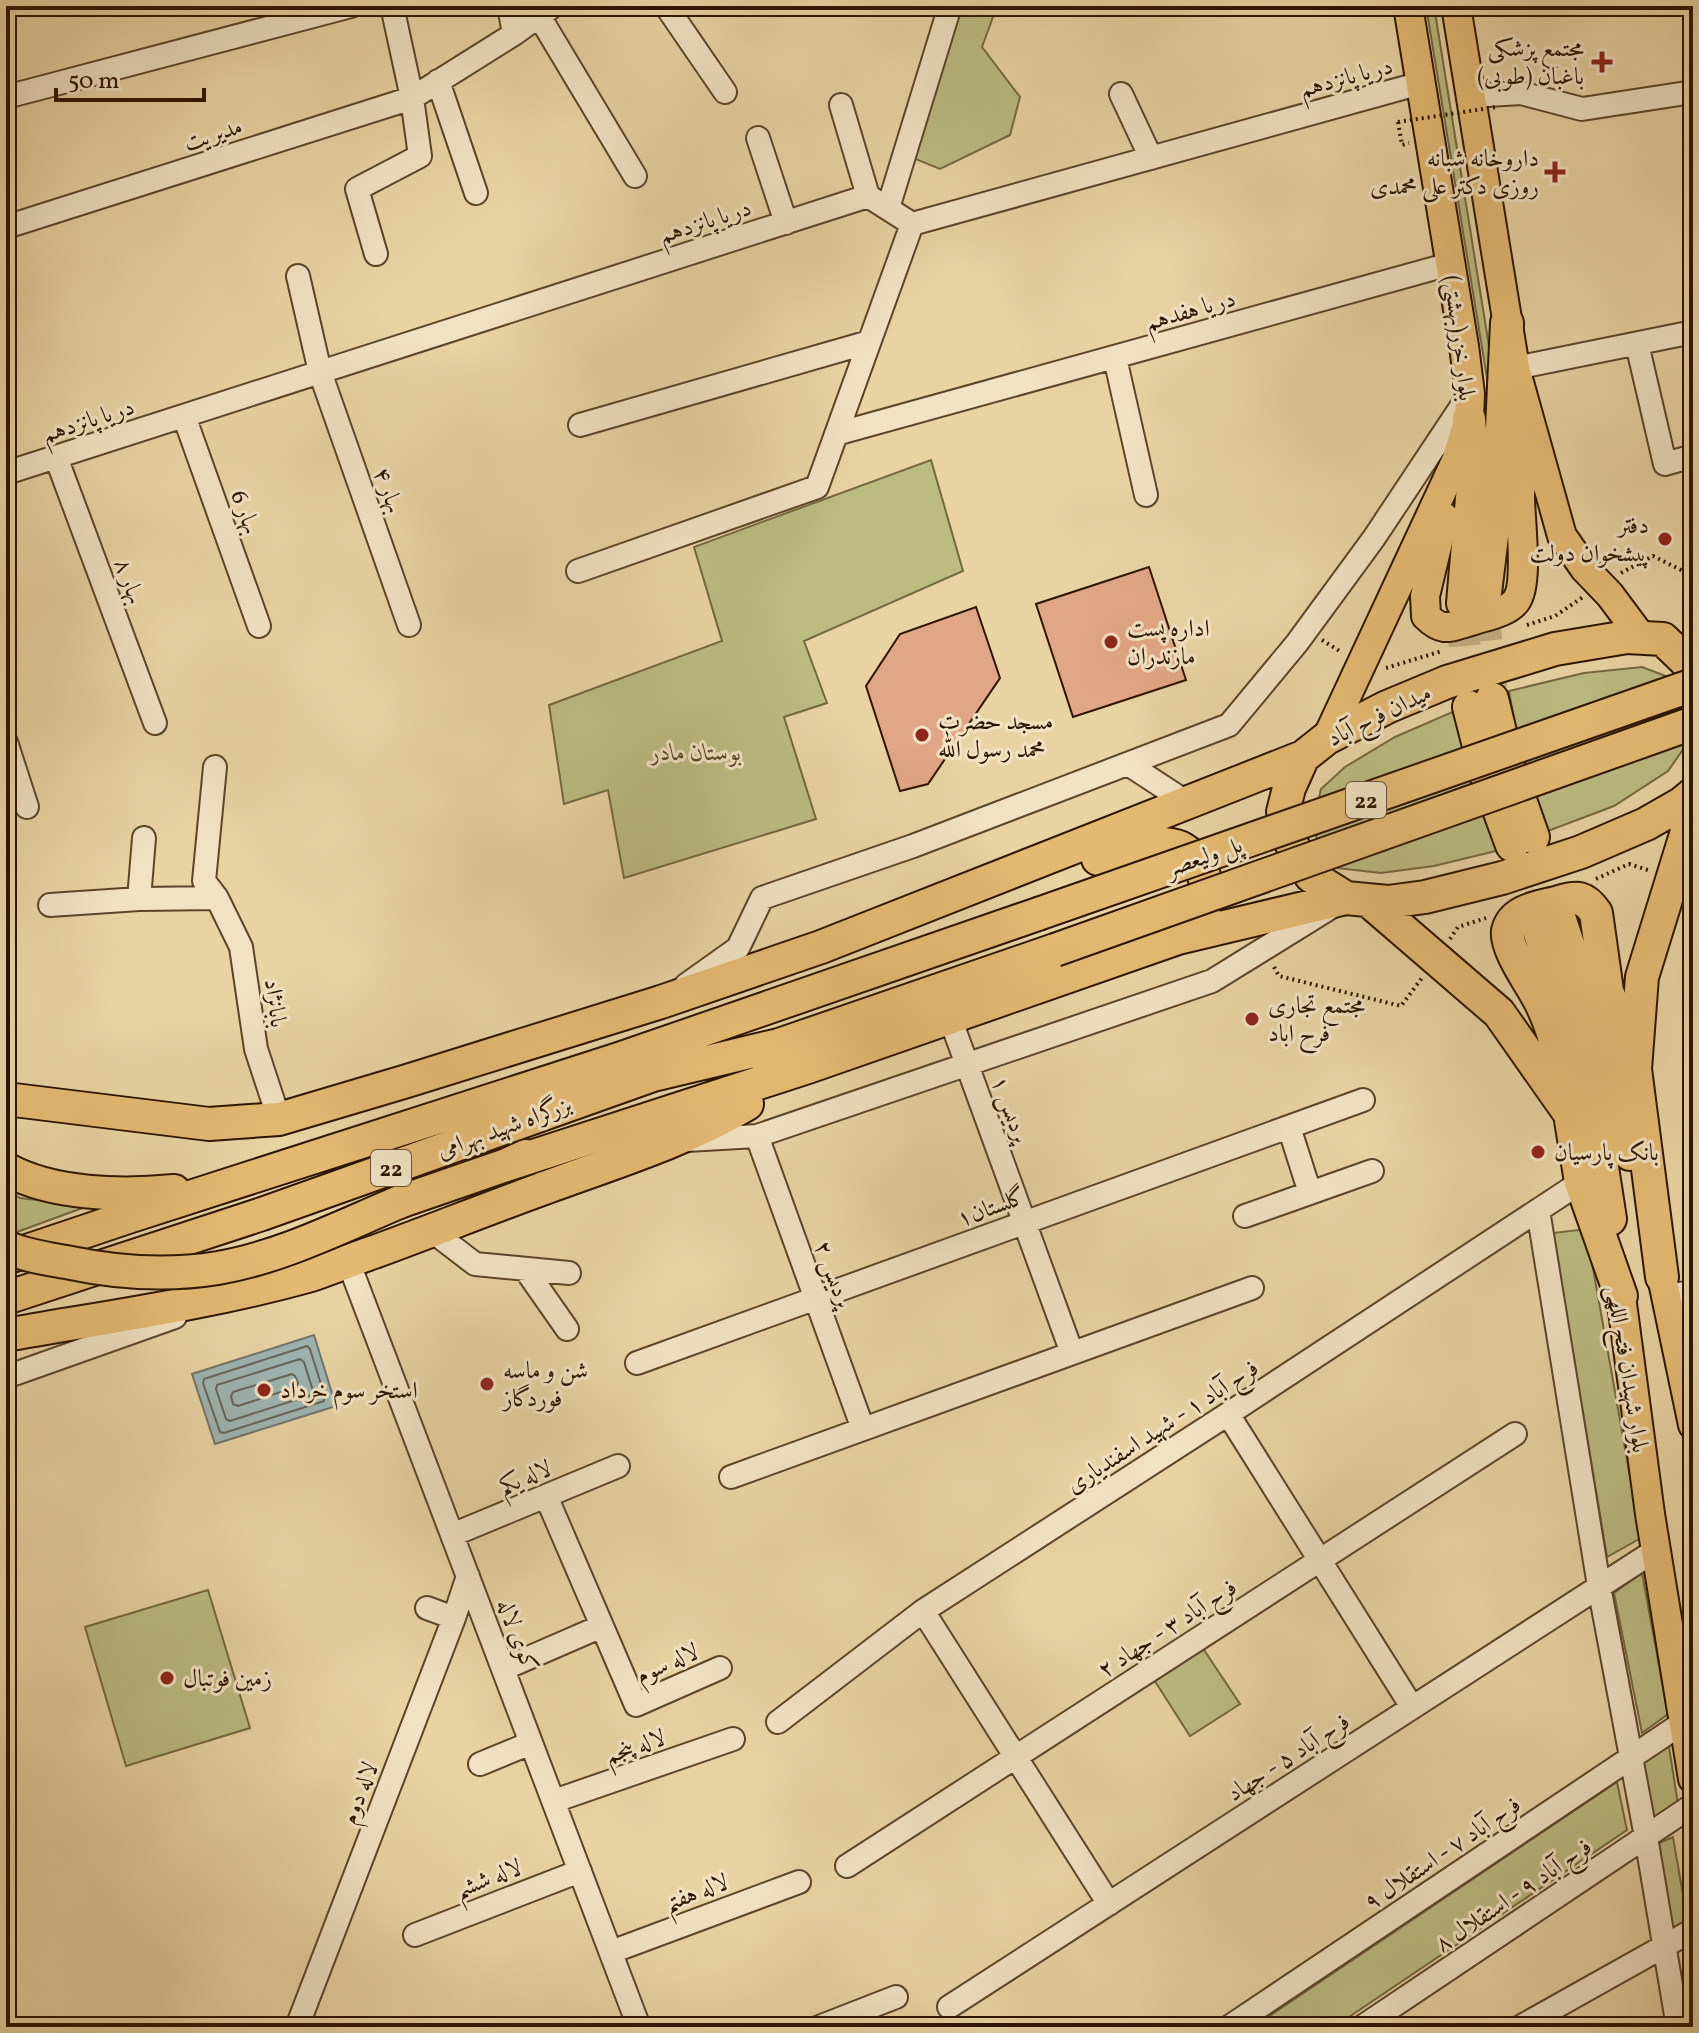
<svg xmlns="http://www.w3.org/2000/svg" width="1699" height="2033" viewBox="0 0 1699 2033" font-family="Vollkorn,Amiri,serif">
<rect width="100%" height="100%" fill="#e9d3a3"/>
<filter id="stains"><feTurbulence type="fractalNoise" baseFrequency=".0025" numOctaves="4"/><feColorMatrix values="0 0 0 0 .2 0 0 0 0 .09 0 0 0 0 .02 0 0 0 .5 -.17"/></filter>
<radialGradient id="worn" r=".72"><stop offset=".6" stop-color="#630" stop-opacity="0"/><stop offset="1" stop-color="#630" stop-opacity=".3"/></radialGradient>
<path fill="#bbbb82" stroke="#746841" stroke-width="2" d="M958 6H997L982 47 1020 97 1010 135 940 169 913 158Z
M1426 6H1434L1494 377 1487 425V378Z
M931 460 963 571 804 641 827 703 784 717 816 819 624 878 608 790 564 804 549 705 722 641 694 547Z
M1642 667 1671 678 1687 703 1691 738 1668 771 1614 806 1548 831 1522 764 1509 691 1584 673Z
M1457 710 1500 850 1434 866 1381 873 1337 868 1318 849 1314 819 1321 789 1345 767 1395 737Z
M6 1190 20 1198 88 1206 6 1236Z
M1586 1229 1641 1538 1607 1557 1553 1233Z
M1642 1573 1668 1714 1642 1733 1614 1593Z
M208 1590 250 1728 126 1766 85 1627Z
M1200 1644 1240 1704 1190 1736 1151 1675Z
M1669 1747 1678 1804 1649 1821 1640 1759Z
M1617 1782 1627 1830 1334 2027H1253Z
M1673 1837 1688 1924 1664 1934 1651 1847Z"/>
<path fill="#9db4b2" stroke="#70746b" stroke-width="2" d="M314 1335 336 1406 215 1444 192 1374Z"/>
<g fill="none" stroke-linecap="round" stroke-linejoin="round">
<path stroke="#656459" stroke-width="2" d="M307 1346 310 1349 325 1397 324 1401 224 1433 220 1432 203 1383 204 1379Z
M300 1359 304 1362 313 1391 311 1395 230 1421 226 1419 216 1389 217 1385Z
M292 1374 295 1376 298 1383 296 1387 238 1406 233 1404 231 1396 233 1392Z"/>
</g>
<path fill="#e1a685" stroke="#2d1400" stroke-width="2" d="M1149 567 1186 680 1073 717 1036 604Z
M976 607 1000 678 928 784 900 791 866 686 900 634Z"/>
<g fill="none" stroke-linecap="round" stroke-linejoin="round">
<path stroke="#c3ad82" stroke-width="32" stroke-dasharray="32 16" stroke-linecap="butt" d="M1483 609 1492 695
M1462 614 1469 703"/>
<defs>
<path id="minor" d="M509 6 514 34
M666 6 725 92
M539 16 635 176
M438 81 476 193
M1121 94 1151 158
M1471 96 1521 93 1582 109 1693 92
M6 97 351 6
M841 105 868 196
M758 138 786 223
M888 208 950 6
M6 227 412 98 514 34 553 6
M376 254 357 189 420 156 412 98 392 6
M298 276 320 372 409 625
M1637 344 1665 464 1693 456
M1115 358 1146 495
M1515 368 1693 332
M184 416 259 626
M580 425 869 342
M836 434 1450 264
M56 457 155 723
M6 473 868 196 912 224 1421 83
M578 571 817 487 912 224
M6 742 27 807
M1128 764 1186 802
M215 767 204 881 217 898
M139 899 144 838
M50 905 139 899 217 898 241 947 256 1049 279 1119
M686 985 738 948 762 898 913 846 1229 725 1297 643 1374 538 1469 395
M950 1018 1072 1353
M1289 1127 1310 1193
M757 1136 863 1429
M687 1140 757 1136 1212 981 1330 908
M1538 1210 1599 1586 1646 1837 1678 2027
M1245 1216 1372 1171
M432 1231 475 1264 569 1273
M348 1261 639 2027
M525 1269 567 1329
M1665 1296 1693 1292
M637 1363 1363 1100
M6 1377 175 1317
M1228 1414 1412 1707
M731 1477 1252 1288
M546 1496 636 1705 720 1668
M452 1535 618 1466
M427 1608 454 1618
M923 1611 1109 1904
M503 1669 602 1626
M778 1722 923 1611 1228 1414 1581 1182
M480 1764 531 1743
M554 1801 733 1739
M847 1866 1515 1434
M415 1935 580 1871
M611 1952 799 1882
M949 2007 1656 1550
M297 2027 454 1618 468 1576
M819 2027 896 1997
M1229 2027 1684 1722
M1362 2027 1693 1805
M1520 2027 1693 1930"/>
<path id="major" d="M1456 6 1515 368 1562 536 1585 569 1610 595 1642 638
M1444 517 1425 596 1426 616C1443 633 1450 627 1471 621 1485 616 1507 613 1516 601 1529 584 1520 520 1520 496 1521 476 1526 455 1529 434
M1327 738 1456 461 1469 419 1470 394 1464 346 1408 6
M1662 1277 1693 1425
M1621 1296 1650 1514 1693 1779"/>
<path id="highway" d="M1463 603 1474 475 1469 419
M1483 609 1500 471 1507 323
M1693 668 1663 639 1627 637 1555 649 1447 682 1387 707 1327 738 1303 757 1289 788 1283 812 1292 845 1311 876 1346 898 1388 902 1425 897 1502 878 1581 852 1646 824 1681 804 1693 794
M1492 699 1509 769 1533 837
M1469 707 1487 777 1512 845
M1098 859C1113 854 1131 844 1146 844 1156 843 1175 844 1183 849 1208 865 1213 896 1198 920
M1368 900 1499 1013 1570 1114 1581 1182 1621 1296
M1558 914 1595 1026 1630 1154
M1536 921 1574 1034 1592 1103 1610 1219
M759 1053 779 1045 1055 950
M6 1099 209 1124 279 1119 407 1081 661 1002 821 947 1303 757
M1569 1104C1564 1073 1555 1031 1541 1003 1533 986 1505 949 1508 931 1513 909 1542 907 1559 902 1578 896 1585 897 1596 913L1607 991 1632 1059
M506 1165 808 1067 1178 938 1346 898
M6 1169C52 1195 122 1196 174 1191
M402 1201 506 1165 526 1156
M9 1257 128 1217 619 1059 1038 914
M1662 1277 1635 1069 1642 977 1693 812
M6 1298 262 1214 653 1075 779 1045
M6 1335C108 1317 211 1303 311 1275 332 1268 353 1259 374 1252 429 1232 484 1210 539 1190 609 1164 683 1142 747 1104"/>
</defs>
<use href="#minor" stroke="#5c4429" stroke-width="26"/>
<use href="#major" stroke="#2d1400" stroke-width="32"/>
<use href="#highway" stroke="#2d1400" stroke-width="36"/>
<path stroke="#2d1400" stroke-width="4" stroke-dasharray="2 4" stroke-linecap="butt" d="M1398 122 1402 145 1409 143
M1621 573 1653 556 1693 576
M1527 625 1555 616 1583 597
M1322 640 1341 652
M1386 668 1442 651
M1596 879 1629 864 1651 871
M1450 939 1458 927 1486 918
M1274 967 1279 976 1401 1006 1422 978"/>
<use href="#minor" stroke="#f1e2c3" stroke-width="22"/>
<use href="#major" stroke="#e4ba72" stroke-width="28"/>
<use href="#highway" stroke="#e4ba72" stroke-width="32"/>
<defs>
<path id="highway-bridge" d="M1038 914 1693 685
M1055 950 1693 723
M6 1247C25 1256 50 1259 71 1263 119 1273 169 1276 218 1268 282 1257 342 1226 402 1201"/>
</defs>
<use href="#highway-bridge" stroke="#2d1400" stroke-width="36" stroke-linecap="butt"/>
<path stroke="#2d1400" stroke-width="4" stroke-dasharray="2 4" stroke-linecap="butt" d="M1398 122 1496 107"/>
<use href="#highway-bridge" stroke="#e4ba72" stroke-width="32"/>
</g>
<g fill="#8f2418" stroke="#f1e2c3" stroke-width="3">
<path d="M1598 50h8v8h8v8h-8v8h-8v-8h-8v-8h8z"/>
<path d="M1551 160h8v8h8v8h-8v8h-8v-8h-8v-8h8z"/>
<circle cx="1665" cy="539" r="8"/>
<circle cx="1111" cy="642" r="8"/>
<circle cx="922" cy="735" r="8"/>
<circle cx="1252" cy="1019" r="8"/>
<circle cx="1538" cy="1152" r="8"/>
<circle cx="487" cy="1384" r="8"/>
<circle cx="264" cy="1390" r="8"/>
<circle cx="167" cy="1678" r="8"/>
</g>
<g text-anchor="middle" stroke-width="6" stroke-linejoin="round" paint-order="stroke">
<g fill="#f1e2c3" stroke="#68523a" stroke-width="2">
<rect x="1346" y="782" width="40" height="36" rx="6"/>
<rect x="371" y="1150" width="40" height="36" rx="6"/>
</g>
<g font-size="22" font-weight="bold" fill="#2d1400">
<text x="1366" y="808">22</text>
<text x="391" y="1176">22</text>
</g>
<g font-size="24" fill="#2d1400" stroke="#f1e2c3" text-anchor="start">
<text x="1584" y="56" text-anchor="end">مجتمع پزشکی<tspan x="1584" dy="28">باغبان (طوبی)</tspan></text>
<text x="1539" y="166" text-anchor="end">داروخانه شبانه<tspan x="1539" dy="28">روزی دکتر علی محمدی</tspan></text>
<text x="1649" y="533" text-anchor="end">دفتر<tspan x="1649" dy="28">پیشخوان دولت</tspan></text>
<text x="1127" y="636">اداره پست<tspan x="1127" dy="28">مازندران</tspan></text>
<text x="938" y="729">مسجد حضرت<tspan x="938" dy="28">محمد رسول الله</tspan></text>
<text x="1268" y="1013">مجتمع تجاری<tspan x="1268" dy="28">فرح اباد</tspan></text>
<text x="1554" y="1160">بانک پارسیان</text>
<text x="503" y="1378">شن و ماسه<tspan x="503" dy="28">فوردگاز</tspan></text>
<text x="280" y="1398">استخر سوم خرداد</text>
<text x="183" y="1686">زمین فوتبال</text>
</g>
<g font-size="24" fill="#2d1400" stroke="#f1e2c3">
<text transform="translate(1346 77) rotate(-15)" y="8">دریا پانزدهم</text>
<text transform="translate(213 134) rotate(-18)" y="8">مدیریت</text>
<text transform="translate(705 221) rotate(-18)" y="8">دریا پانزدهم</text>
<text transform="translate(1190 310) rotate(-16)" y="8">دریا هفدهم</text>
<text transform="translate(1460 338) rotate(83)" y="8">بلوار خزر(بهشتی)</text>
<text transform="translate(88 420) rotate(-18)" y="8">دریا پانزدهم</text>
<text transform="translate(389 490) rotate(70)" y="8">بهار ۴</text>
<text transform="translate(246 512) rotate(70)" y="8">بهار 6</text>
<text transform="translate(130 581) rotate(70)" y="8">بهار ۸</text>
<text transform="translate(1379 715) rotate(-26)" y="8">میدان فرح آباد</text>
<text transform="translate(1204 856) rotate(-19)" y="8">پل ولیعصر</text>
<text transform="translate(276 1003) rotate(82)" y="8">بابانژاد</text>
<text transform="translate(1011 1109) rotate(70)" y="8">پردیس ۱</text>
<text transform="translate(504 1127) rotate(-20)" y="8">بزرگراه شهید بهرامی</text>
<text transform="translate(991 1207) rotate(-20)" y="8">گلستان۱</text>
<text transform="translate(834 1274) rotate(70)" y="8">پردیس ۲</text>
<text transform="translate(1628 1369) rotate(81)" y="8">بلوار شهیدان فتح اللهی</text>
<text transform="translate(1162 1426) rotate(-33)" y="8">فرح آباد ۱ - شهید اسفندیاری</text>
<text transform="translate(525 1477) rotate(-23)" y="8">لاله یکم</text>
<text transform="translate(1167 1628) rotate(-33)" y="8">فرح آباد ۳ - جهاد ۲</text>
<text transform="translate(518 1635) rotate(69)" y="8">کوی لاله</text>
<text transform="translate(667 1663) rotate(-24)" y="8">لاله سوم</text>
<text transform="translate(635 1746) rotate(-19)" y="8">لاله پنجم</text>
<text transform="translate(1288 1757) rotate(-33)" y="8">فرح آباد ۵ - جهاد</text>
<text transform="translate(359 1793) rotate(-69)" y="8">لاله دوم</text>
<text transform="translate(1442 1853) rotate(-34)" y="8">فرح آباد ۷ - استقلال ۹</text>
<text transform="translate(488 1878) rotate(-21)" y="8">لاله ششم</text>
<text transform="translate(696 1892) rotate(-21)" y="8">لاله هفتم</text>
<text transform="translate(1513 1895) rotate(-34)" y="8">فرح آباد ۹ - استقلال ۸</text>
</g>
<g font-size="24" font-style="italic" fill="#584627" stroke="#f1e2c3">
<text x="696" y="760">بوستان مادر</text>
</g>
</g>
<rect width="1699" height="2033" fill="none" stroke="#e9d3a3" stroke-width="32"/>
<rect x="8" y="8" width="1683" height="2017" fill="none" stroke="#2d1400" stroke-width="4"/>
<rect x="16" y="16" width="1667" height="2001" fill="none" stroke="#2d1400" stroke-width="2"/>
<path d="M56 88v12h148v-12" fill="none" stroke="#2d1400" stroke-width="4"/>
<text x="68" y="88" font-size="24" fill="#2d1400" stroke="#f1e2c3" stroke-width="6" paint-order="stroke">50 m</text>
<rect width="100%" height="100%" filter="url(#stains)"/>
<rect width="100%" height="100%" fill="url(#worn)"/>
</svg>
